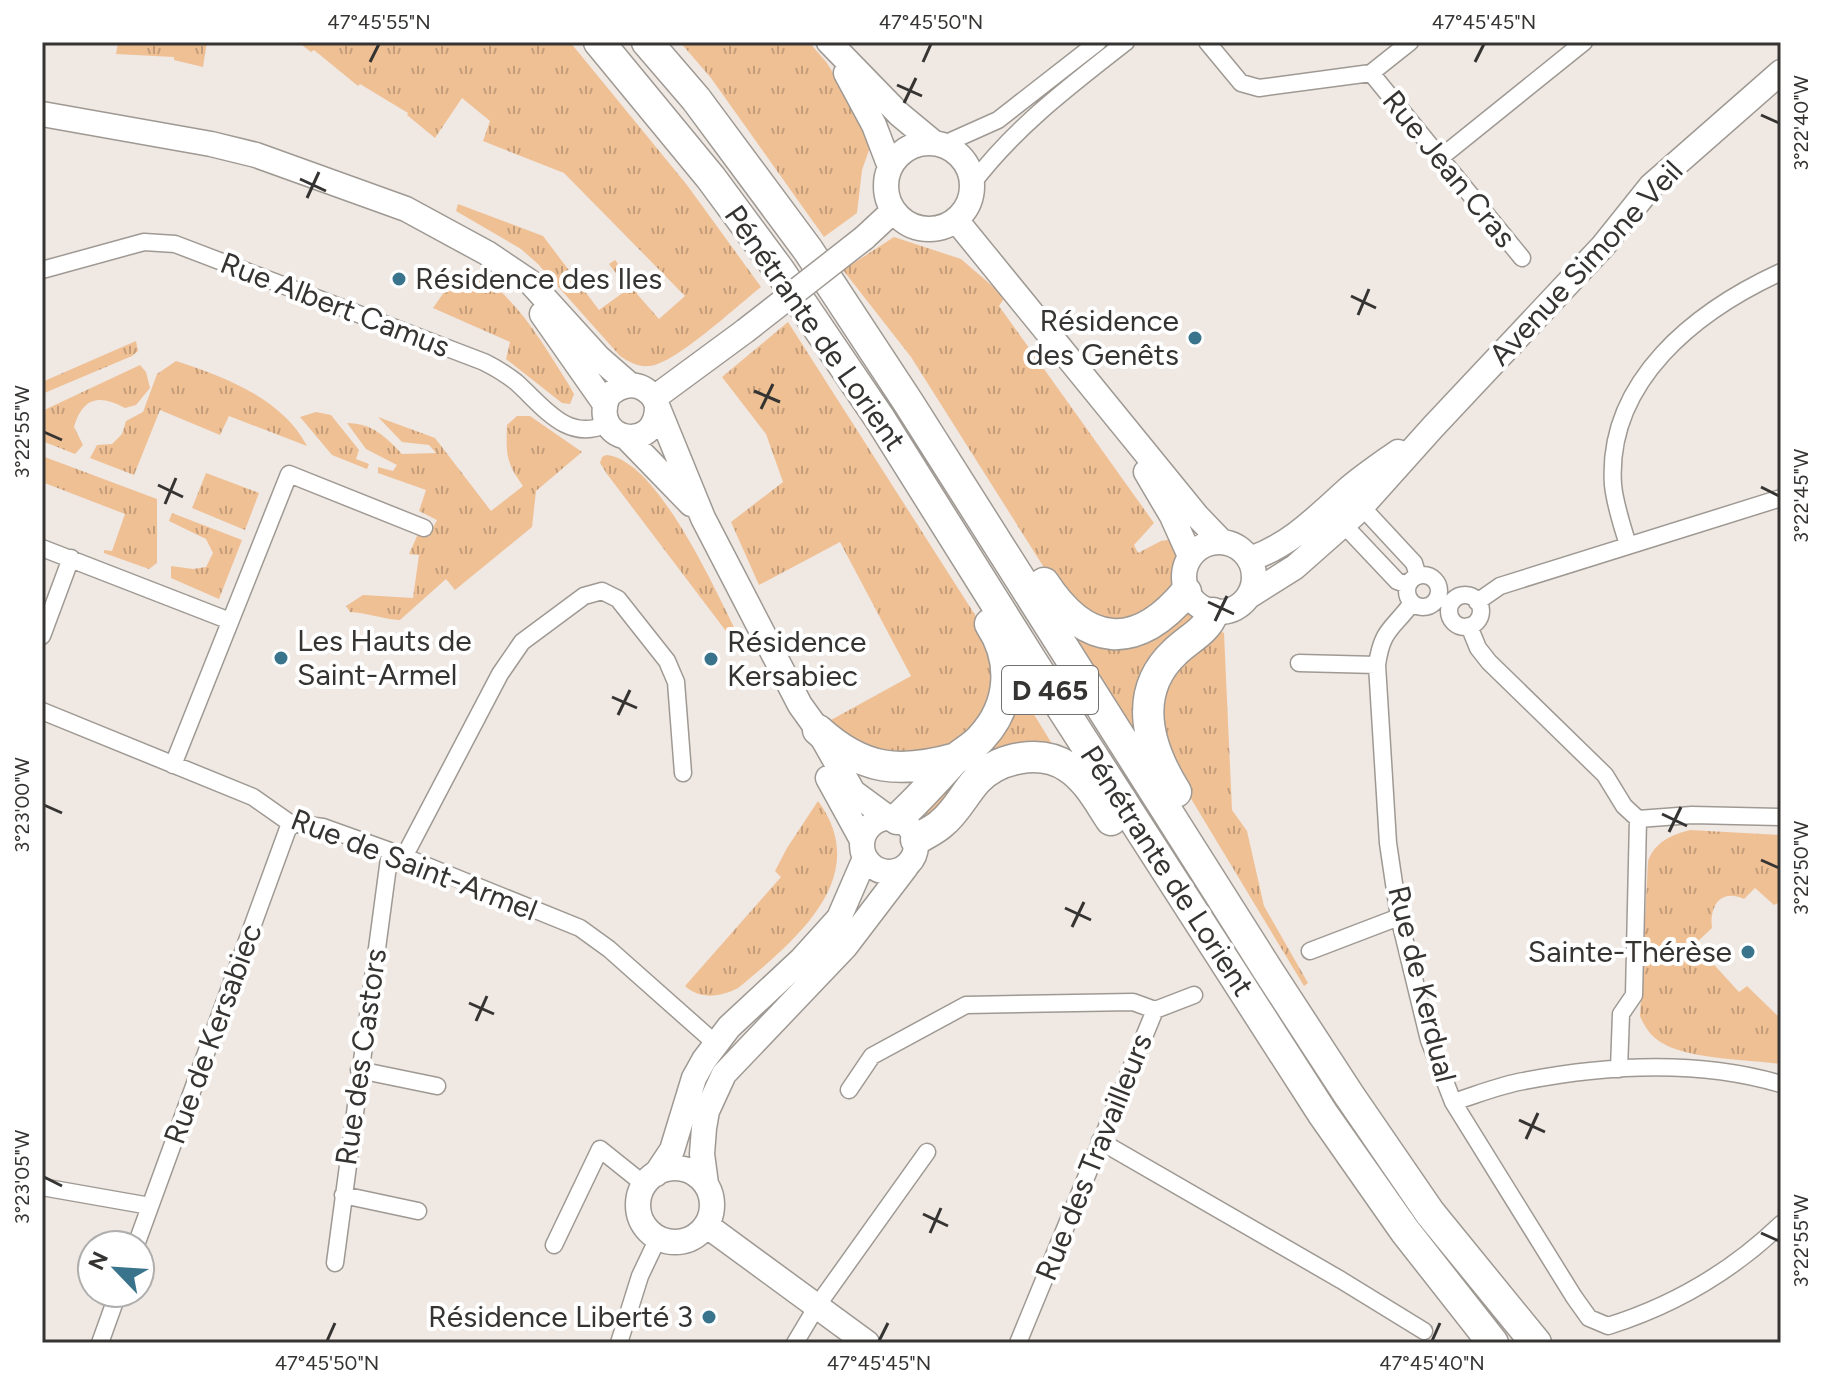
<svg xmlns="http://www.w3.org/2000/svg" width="1823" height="1385" viewBox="0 0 1823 1385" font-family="Figtree,sans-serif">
<defs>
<pattern id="grass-tufts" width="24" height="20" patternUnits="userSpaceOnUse" patternTransform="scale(2)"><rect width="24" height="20" fill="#f0c095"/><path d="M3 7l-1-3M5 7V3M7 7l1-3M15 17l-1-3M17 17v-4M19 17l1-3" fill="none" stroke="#c39d7a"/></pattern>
</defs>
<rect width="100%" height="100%" fill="#efe8e3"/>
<path fill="url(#grass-tufts)" d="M118 42H207L203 67 174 60V57L116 54Z
M298 42H570L687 185 761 287C738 305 674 365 649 366 637 367 629 362 620 356L538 264 521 249 456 211 458 204 543 236 599 310 628 289 609 264 615 260 637 289V294L659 319 685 296 564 173 483 141 490 121 462 98 435 138 407 115 408 113 360 84 358 86 314 50 311 52Z
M680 42H809L827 63 873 139 862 170 857 213 824 237 711 78Z
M894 237 961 259 1005 297 999 306 1154 523 1134 545 1138 553 1161 541 1179 538C1177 565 1175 606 1145 617 1130 622 1108 619 1093 621L1057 588 911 357 843 270Z
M468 268C515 293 541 341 569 385L574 394 570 404 562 403 506 359 510 342 433 308 449 285Z
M788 322 984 629 999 672 976 730 936 755 862 752 823 720 829 718 831 720 911 676 840 542 759 585 731 522 783 482 766 434 722 377Z
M136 341 138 351 132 356 42 394V382Z
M176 361C225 377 283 399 307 446L229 416 220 435 160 410 134 475 90 458 97 445 112 444 122 434 126 421 143 412 157 374Z
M140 365 146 372 150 388 136 405 125 408C99 394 83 397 74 427L83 445 75 454 42 441V411Z
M316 412 331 415 359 450 356 459 369 464 367 469 332 455 300 417Z
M517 416H530L582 452 536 491 532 527 455 590 446 579 400 620C382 619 368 613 350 612L346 606 363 595 413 598 419 555 409 554 418 534 428 537 437 520 419 511 426 490 378 473V467L393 471 397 465 366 449 347 423C372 423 386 437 402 454L436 453 429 445 402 442 378 417 435 438 491 511 523 486C506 463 506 454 507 425Z
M606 455C659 459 719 599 742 643L738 647 607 474 600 463 602 457Z
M42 456 157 499V563L149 569 104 553V550L112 551 125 514 42 482Z
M206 473 259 493 245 530 192 508Z
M172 513 242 540 219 599 171 578V566L193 569 206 567 213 553 206 539 169 521Z
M1186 609 1199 616 1140 746 1069 633Z
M1214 628 1224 633 1232 810 1247 831 1264 906 1308 983 1304 986 1190 797 1172 761 1160 727V695L1175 662Z
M1019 690 1057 752 1028 751 922 824 913 813Z
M818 801C875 878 792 943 738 988 720 997 701 1000 685 986L781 877 775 871 787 848Z
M1690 830 1781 835V907L1778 903 1774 905 1755 888 1744 899C1721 888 1709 906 1712 928L1695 944 1739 992 1747 986 1781 1019V1064C1750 1060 1690 1059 1664 1044 1652 1038 1645 1028 1640 1016L1648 861C1655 842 1671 835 1690 830Z"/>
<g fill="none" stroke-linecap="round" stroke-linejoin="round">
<defs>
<path id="street" d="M1207 42 1241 83 1259 88 1371 73 1522 258
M1371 73 1410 42
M942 145 998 120 1098 42
M1440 158 1584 42
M972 184C1015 127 1071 85 1126 42
M42 270 144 242 175 244 484 362C496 368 506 374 516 382 543 406 567 443 607 424
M1362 507 1414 563 1418 576
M1344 525 1397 581 1408 585
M1628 545C1622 525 1615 505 1613 485 1606 381 1696 311 1781 272
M42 548 230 621
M1407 591a16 16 0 1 1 32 0a16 16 0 1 1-32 0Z
M1449 611a16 16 0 1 1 32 0a16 16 0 1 1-32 0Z
M1477 602 1500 586 1781 498
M1412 603C1392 630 1382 629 1377 665L1388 843 1399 917 1429 1040 1453 1102 1574 1297 1589 1318 1608 1326C1672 1306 1732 1271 1781 1224
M1469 626 1478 648 1489 662 1605 775 1624 806 1638 819
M42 636 71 558
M1299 663 1377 665
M42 711 253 797 290 823 323 827 390 851 580 928 609 949 715 1043
M173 765 289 474 424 528
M1638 819 1692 815 1781 817
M404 857 500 674 522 642 584 596 602 591 618 599 667 661 676 682 683 773
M1310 951 1399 917
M1619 1069 1621 1014 1634 995 1638 819
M359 1070 437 1086
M849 1090 872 1056 966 1005 1133 1002 1155 1010
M1453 1102C1476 1095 1500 1085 1524 1081 1606 1065 1699 1060 1781 1084
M1100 1141 1341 1280 1424 1331
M42 1187 150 1206
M343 1195 418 1211
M136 1245 290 823
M554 1245 600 1149 645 1185
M335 1263 390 851
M100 1343 118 1293
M619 1343 640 1276 658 1238
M795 1343 817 1306 927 1152
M1018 1343 1155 1010 1194 995"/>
<path id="secondary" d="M829 42 899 114 934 143
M846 73 874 125 890 167
M42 114 211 144 256 155 406 209 487 253 530 282 599 358 630 385
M886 186a43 43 0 1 1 86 0a43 43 0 1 1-86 0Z
M956 220 1197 516 1222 542
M864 238 893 211
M542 314 605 404
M654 398 745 331
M657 407C657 454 589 442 608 396 623 382 641 381 654 398L703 518 800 705 818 730 853 792 887 817
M626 437 691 504
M1146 472 1172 516 1190 556
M1184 577a35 35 0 1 1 70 0a35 35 0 1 1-70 0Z
M1250 559C1290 545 1316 518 1347 490 1363 476 1381 464 1398 452
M1249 596 1295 567 1355 514 1433 427 1603 246 1651 186 1781 72
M828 778 862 840
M862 845a27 27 0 1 1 54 0a27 27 0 1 1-54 0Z
M638 1205a37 37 0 1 1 74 0a37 37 0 1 1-74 0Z
M656 1174 672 1150 694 1078 704 1060 729 1027 801 960 839 918 865 858
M706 1184 702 1154 704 1128 707 1111 724 1074 845 947 906 867
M706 1225 867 1343"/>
<path id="highway" d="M599 42 711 178 779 270 880 419 1033 663 1323 1114 1405 1231 1493 1343
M647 42 696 99 808 250 908 402 1267 969 1349 1095 1430 1213 1536 1343
M1044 583C1086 647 1136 652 1186 592
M818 730C863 771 900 774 957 758
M1176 792C1148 747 1131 693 1175 652 1188 639 1207 631 1213 613
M897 819C917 801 935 781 953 761 962 752 974 747 982 737 1012 704 1014 660 990 624
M916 840C924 834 935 830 942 823 956 812 965 793 977 780 999 757 1041 749 1068 767 1087 779 1099 802 1111 820"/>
</defs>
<use href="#street" stroke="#9f9993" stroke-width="19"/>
<use href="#secondary" stroke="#9f9993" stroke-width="27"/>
<use href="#highway" stroke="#9f9993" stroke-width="33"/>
<use href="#street" stroke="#fff" stroke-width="16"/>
<use href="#secondary" stroke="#fff" stroke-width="24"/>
<use href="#highway" stroke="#fff" stroke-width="30"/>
<defs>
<path id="secondary-bridge" d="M745 331 864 238"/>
</defs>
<use href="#secondary-bridge" stroke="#9f9993" stroke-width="27" stroke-linecap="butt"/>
<use href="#secondary-bridge" stroke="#fff" stroke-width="24"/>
</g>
<path fill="none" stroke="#363432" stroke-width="3" d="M370 62 379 44M923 62 931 44M1475 62 1484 44M897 85 922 96M904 103 916 78M1761 115 1779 123M300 179 326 191M307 198 319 172M1351 296 1376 308M1358 315 1369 289M754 391 780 402M761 409 773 384M44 432 62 440M158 485 183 497M1761 487 1779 496M165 504 176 478M1208 602 1234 614M1215 621 1227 596M612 697 637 708M618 715 630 690M44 805 62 813M1662 814 1687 826M1669 832 1681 807M1761 860 1779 868M1065 908 1091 920M1072 927 1084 902M469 1003 494 1014M476 1021 487 996M1519 1120 1545 1132M1526 1139 1538 1113M44 1177 62 1186M923 1214 948 1226M930 1233 941 1208M1761 1233 1779 1241M327 1341 335 1323M879 1341 888 1323M1432 1341 1440 1323"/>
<g fill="#39748c" stroke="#fff" stroke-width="3">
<circle cx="399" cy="279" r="8"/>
<circle cx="1195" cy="338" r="8"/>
<circle cx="281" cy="658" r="8"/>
<circle cx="711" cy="659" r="8"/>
<circle cx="1748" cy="952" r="8"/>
<circle cx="709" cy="1317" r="8"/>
</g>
<g text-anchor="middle" stroke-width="8" stroke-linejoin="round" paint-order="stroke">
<rect fill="#fff" stroke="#727170" stroke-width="2" x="1002" y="666" width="96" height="48" rx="6"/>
<g font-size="28" font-weight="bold" fill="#363432">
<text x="1050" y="700">D 465</text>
</g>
<g font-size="30" fill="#363432" stroke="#fff">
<text transform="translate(1449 169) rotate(51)" y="10">Rue Jean Cras</text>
<text transform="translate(1586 263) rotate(-47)" y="10">Avenue Simone Veil</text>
<text transform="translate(335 305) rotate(21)" y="10">Rue Albert Camus</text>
<text transform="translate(815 328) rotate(55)" y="10">Pénétrante de Lorient</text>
<text transform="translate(414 865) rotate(21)" y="10">Rue de Saint-Armel</text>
<text transform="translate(1167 871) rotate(57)" y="10">Pénétrante de Lorient</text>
<text transform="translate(1422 984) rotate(76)" y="10">Rue de Kerdual</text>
<text transform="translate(213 1034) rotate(-70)" y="10">Rue de Kersabiec</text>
<text transform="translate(361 1057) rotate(-82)" y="10">Rue des Castors</text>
<text transform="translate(1094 1157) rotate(-68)" y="10">Rue des Travailleurs</text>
</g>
<g font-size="30" fill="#363432" stroke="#fff" text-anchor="start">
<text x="415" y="289">Résidence des Iles</text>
<text x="1179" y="331" text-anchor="end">Résidence<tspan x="1179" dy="34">des Genêts</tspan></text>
<text x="297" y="651">Les Hauts de<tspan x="297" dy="34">Saint-Armel</tspan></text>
<text x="727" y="652">Résidence<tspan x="727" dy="34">Kersabiec</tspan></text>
<text x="1732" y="962" text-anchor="end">Sainte-Thérèse</text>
<text x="693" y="1327" text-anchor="end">Résidence Liberté 3</text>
</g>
</g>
<rect width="1823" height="1385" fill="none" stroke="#ffffff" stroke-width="88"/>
<g transform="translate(116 1269) rotate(295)"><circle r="38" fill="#ffffff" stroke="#afaead" stroke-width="2"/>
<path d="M0-6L14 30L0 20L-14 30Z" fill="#39748c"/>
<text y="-12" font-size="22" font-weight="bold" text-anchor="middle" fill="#363432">N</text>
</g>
<rect x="44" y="44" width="1735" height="1297" fill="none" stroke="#363432" stroke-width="3"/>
<g font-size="20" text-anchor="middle" fill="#363432">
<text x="379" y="29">47°45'55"N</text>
<text x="931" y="29">47°45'50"N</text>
<text x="1484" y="29">47°45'45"N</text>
<text transform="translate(1801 123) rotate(-90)" y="7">3°22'40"W</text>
<text transform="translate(22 432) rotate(-90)" y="7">3°22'55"W</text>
<text transform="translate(1801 496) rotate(-90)" y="7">3°22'45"W</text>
<text transform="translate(22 805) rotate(-90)" y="7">3°23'00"W</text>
<text transform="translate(1801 868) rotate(-90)" y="7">3°22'50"W</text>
<text transform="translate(22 1177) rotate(-90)" y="7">3°23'05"W</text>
<text transform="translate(1801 1241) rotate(-90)" y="7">3°22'55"W</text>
<text x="327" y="1370">47°45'50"N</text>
<text x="879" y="1370">47°45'45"N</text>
<text x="1432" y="1370">47°45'40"N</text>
</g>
</svg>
